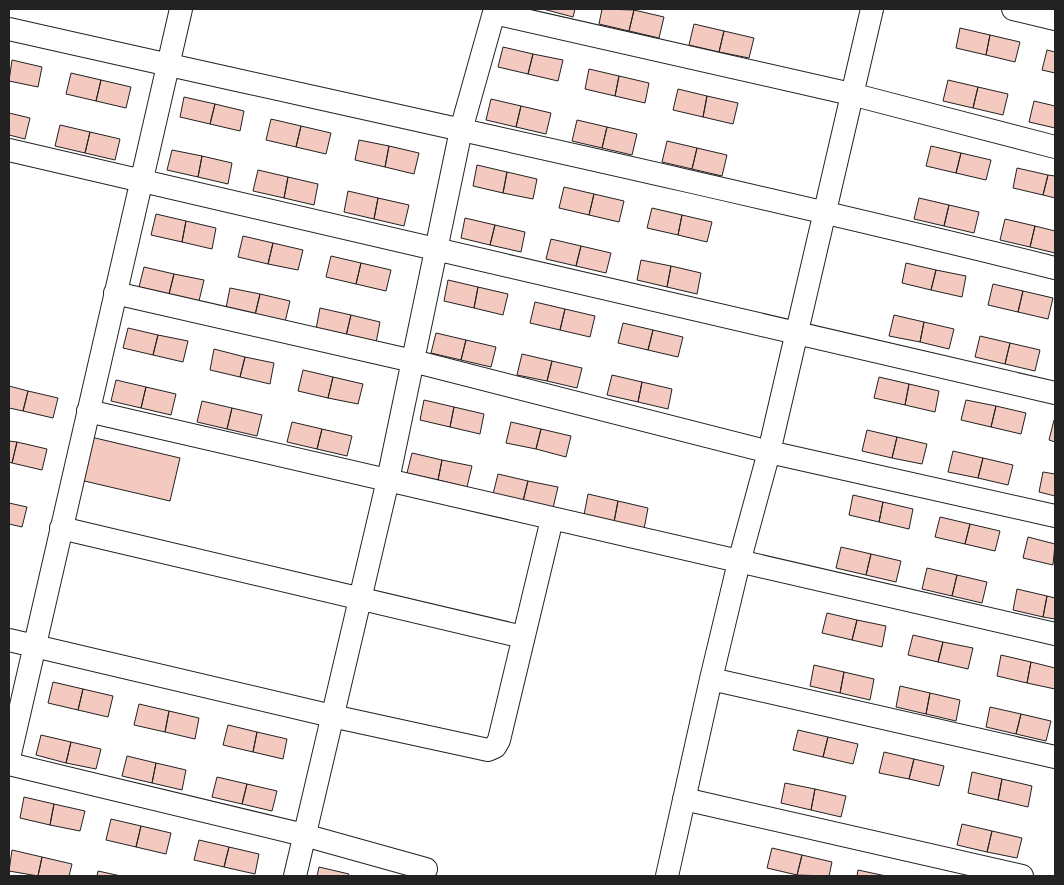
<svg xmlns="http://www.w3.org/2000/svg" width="1064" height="885" viewBox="0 0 1064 885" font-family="'Noto Serif',serif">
<rect width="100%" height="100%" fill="#fff"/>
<path fill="#f3c9c0" stroke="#222" d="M543 9H575L573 17Z
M602 9 634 10 629 31 599 24Z
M634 10 664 17 659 38 629 31Z
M694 24 724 31 719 52 689 45Z
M960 28 990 35 986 55 956 48Z
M724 31 754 38 749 58 719 52Z
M990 35 1020 42 1015 62 986 55Z
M503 47 533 54 528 74 498 67Z
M1047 50 1055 52V73L1042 70Z
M533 54 563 60 558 81 528 74Z
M12 60 42 67 38 87 9 81Z
M589 69 619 76 615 96 585 89Z
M71 73 101 80 96 101 66 94Z
M619 76 649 83 645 103 615 96Z
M101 80 131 87 126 108 96 101Z
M948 80 978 87 973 108 943 101Z
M978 87 1008 94 1003 115 973 108Z
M678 89 707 96 703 117 673 110Z
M707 96 738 103 733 124 703 117Z
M184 97 215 104 210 124 180 117Z
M491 99 521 106 516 127 486 120Z
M1034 101 1055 106V128L1029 122Z
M215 104 244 111 240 131 210 124Z
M521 106 551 113 546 134 516 127Z
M9 113 30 118 25 139 9 135Z
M271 119 301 126 296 147 266 140Z
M577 120 607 127 602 148 572 141Z
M60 125 90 132 85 153 55 146Z
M301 126 331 133 326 154 296 147Z
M607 127 637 134 632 155 602 148Z
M90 132 120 139 115 160 85 153Z
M359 140 389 146 385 167 355 160Z
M667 141 697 148 692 169 662 162Z
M389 146 419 153 414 174 385 167Z
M931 146 961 153 956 173 926 166Z
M697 148 727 155 722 176 692 169Z
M172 150 202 156 198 177 167 170Z
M961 153 991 160 986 180 956 173Z
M202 156 232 163 228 184 198 177Z
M477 165 507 172 503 193 473 186Z
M1017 168 1048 175 1043 195 1013 188Z
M258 170 288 177 284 198 253 191Z
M507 172 537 179 533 199 503 193Z
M1048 175 1055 176V198L1043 195Z
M288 177 318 184 314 205 284 198Z
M564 187 594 194 589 215 559 208Z
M348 191 378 198 374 219 344 212Z
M594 194 624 201 619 222 589 215Z
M378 198 409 205 404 226 374 219Z
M919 198 949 205 944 226 914 219Z
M949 205 979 212 974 233 944 226Z
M652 208 682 215 678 235 647 228Z
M156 214 186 221 182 242 151 235Z
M682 215 712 222 707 242 678 235Z
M465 218 495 225 490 245 461 238Z
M1005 219 1035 226 1030 247 1000 240Z
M186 221 216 228 212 249 182 242Z
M495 225 525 232 521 252 490 245Z
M1035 226 1055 231V253L1030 247Z
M243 236 273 243 268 264 238 257Z
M551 239 581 246 576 266 546 259Z
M273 243 303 250 298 270 268 264Z
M581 246 611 253 606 273 576 266Z
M331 256 361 263 356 284 326 277Z
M641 260 671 266 667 287 637 280Z
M361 263 391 270 386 291 356 284Z
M906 263 936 270 931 290 902 283Z
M671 266 701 273 697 294 667 287Z
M144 267 174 274 169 294 139 287Z
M936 270 966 276 962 297 931 290Z
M174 274 204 280 199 301 169 294Z
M448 280 478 287 474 308 444 301Z
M993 284 1023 291 1018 312 988 305Z
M478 287 508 294 503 315 474 308Z
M230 288 260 294 255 315 226 308Z
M1023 291 1053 298 1048 319 1018 312Z
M260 294 290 301 285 322 255 315Z
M535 302 565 309 560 330 530 323Z
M320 308 351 315 346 336 316 329Z
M565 309 595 316 590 337 560 330Z
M351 315 380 322 376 343 346 336Z
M894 315 924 322 920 342 889 336Z
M924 322 954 329 949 349 920 342Z
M623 323 653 330 648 350 618 343Z
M128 328 158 335 153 355 123 348Z
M653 330 683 337 678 357 648 350Z
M436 333 466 340 461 360 431 353Z
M158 335 188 341 183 362 153 355Z
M980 336 1010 343 1005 364 975 357Z
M466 340 496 347 491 367 461 360Z
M1010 343 1040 350 1035 371 1005 364Z
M214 349 245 357 240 377 210 370Z
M522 354 552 361 547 381 517 375Z
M245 357 274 363 270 384 240 377Z
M552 361 582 368 577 388 547 381Z
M303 370 333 377 328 398 298 391Z
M612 375 642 382 638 402 607 395Z
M333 377 363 384 358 404 328 398Z
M879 377 909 384 905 405 874 398Z
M116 380 146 387 141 408 111 401Z
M642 382 672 389 668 409 638 402Z
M909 384 939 391 935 412 905 405Z
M9 386 28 391 23 411 9 408Z
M146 387 176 394 171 415 141 408Z
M28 391 58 398 53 418 23 411Z
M424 400 454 407 450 427 420 420Z
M966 400 996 406 991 427 961 420Z
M202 401 232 408 227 429 197 422Z
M996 406 1026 413 1021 434 991 427Z
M454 407 484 414 480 434 450 427Z
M232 408 262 415 257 436 227 429Z
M1054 420H1055V442L1049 440Z
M292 422 322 429 317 449 287 442Z
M511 422 541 429 536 449 506 443Z
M322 429 352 436 347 456 317 449Z
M541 429 571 436 566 457 536 449Z
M867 430 897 437 892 458 862 451Z
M91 437 180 458 170 501 80 480Z
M897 437 927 444 922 464 892 458Z
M9 441 17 442 12 463 9 462Z
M17 442 47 449 42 470 12 463Z
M953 451 983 458 978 478 948 472Z
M412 453 442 460 438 480 407 473Z
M983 458 1013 465 1008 485 978 478Z
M442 460 472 466 467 487 438 480Z
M1043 472 1055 474V496L1039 492Z
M498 474 528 481 523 501 493 494Z
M528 481 558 487 553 508 523 501Z
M588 494 618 501 614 522 584 515Z
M853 495 883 502 879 522 849 515Z
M618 501 648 508 644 529 614 522Z
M883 502 913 509 909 529 879 522Z
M9 503 27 507 22 527 9 524Z
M940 517 970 524 965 544 935 537Z
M970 524 1000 531 995 551 965 544Z
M1028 537 1055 544 1053 565 1023 558Z
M841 547 871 554 866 575 836 568Z
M871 554 901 561 896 582 866 575Z
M927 568 957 575 952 596 922 589Z
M957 575 987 582 982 603 952 596Z
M1017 589 1047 596 1043 617 1013 610Z
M1047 596 1055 598V619L1043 617Z
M827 613 857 620 852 640 822 633Z
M857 620 886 626 882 647 852 640Z
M913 635 943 642 938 662 908 655Z
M943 642 973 648 968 669 938 662Z
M1001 655 1031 662 1027 683 997 676Z
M1031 662 1055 668V689L1027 683Z
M814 665 844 672 840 693 810 686Z
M844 672 874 679 870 700 840 693Z
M53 682 83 689 78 710 48 703Z
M900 686 930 693 926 714 896 707Z
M83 689 113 696 108 717 78 710Z
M930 693 960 700 956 721 926 714Z
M139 704 169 711 165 732 134 725Z
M990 707 1021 714 1016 734 986 727Z
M169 711 199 718 195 739 165 732Z
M1021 714 1051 721 1046 741 1016 734Z
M228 725 257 732 253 752 223 745Z
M798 730 828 737 823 757 793 750Z
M257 732 287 739 283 759 253 752Z
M41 735 71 742 66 763 36 755Z
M828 737 858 744 853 764 823 757Z
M71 742 101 749 96 769 66 763Z
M884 752 914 759 909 779 879 773Z
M127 756 156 763 152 783 122 776Z
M914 759 944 766 939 786 909 779Z
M156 763 186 770 182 790 152 783Z
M972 772 1002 779 998 800 968 793Z
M217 777 247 784 242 804 212 797Z
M1002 779 1032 786 1028 807 998 800Z
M785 783 815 789 811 810 781 803Z
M247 784 277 791 272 811 242 804Z
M815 789 846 796 841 817 811 810Z
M24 797 54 804 50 825 20 818Z
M54 804 85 811 80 831 50 825Z
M111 819 141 826 136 847 106 840Z
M962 824 992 831 987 852 957 845Z
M141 826 171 833 166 854 136 847Z
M992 831 1022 838 1017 858 987 852Z
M199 840 229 847 224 867 194 860Z
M229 847 259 854 255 874 224 867Z
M772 848 802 855 797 875 767 868Z
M12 850 42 857 38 876 9 871Z
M802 855 832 862 829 876 797 875Z
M42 857 72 864 69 876H38Z
M319 867 349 874 348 876H317Z
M858 870 886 876H857Z
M98 871 121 876H97Z"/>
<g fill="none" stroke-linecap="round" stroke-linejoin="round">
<defs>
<path id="minor" d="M1013 9 1055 19
M494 13 851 94 1055 147
M9 29C358 108 708 182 1055 268
M9 150 1055 393
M115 293 413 361 769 452 1055 516
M88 411 1055 634
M61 528 523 637
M9 640 332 716 488 750 495 747 499 740 552 519
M711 679 1055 757
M9 758 181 9
M9 764 304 835 426 869
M684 799 1022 876
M295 876 388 480 461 130 495 9
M667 876 711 679 739 562 769 452 872 9"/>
</defs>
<use href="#minor" stroke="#222" stroke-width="24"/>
<use href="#minor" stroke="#fff" stroke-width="22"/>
</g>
<rect width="1064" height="885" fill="none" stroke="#222222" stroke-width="20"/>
</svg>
